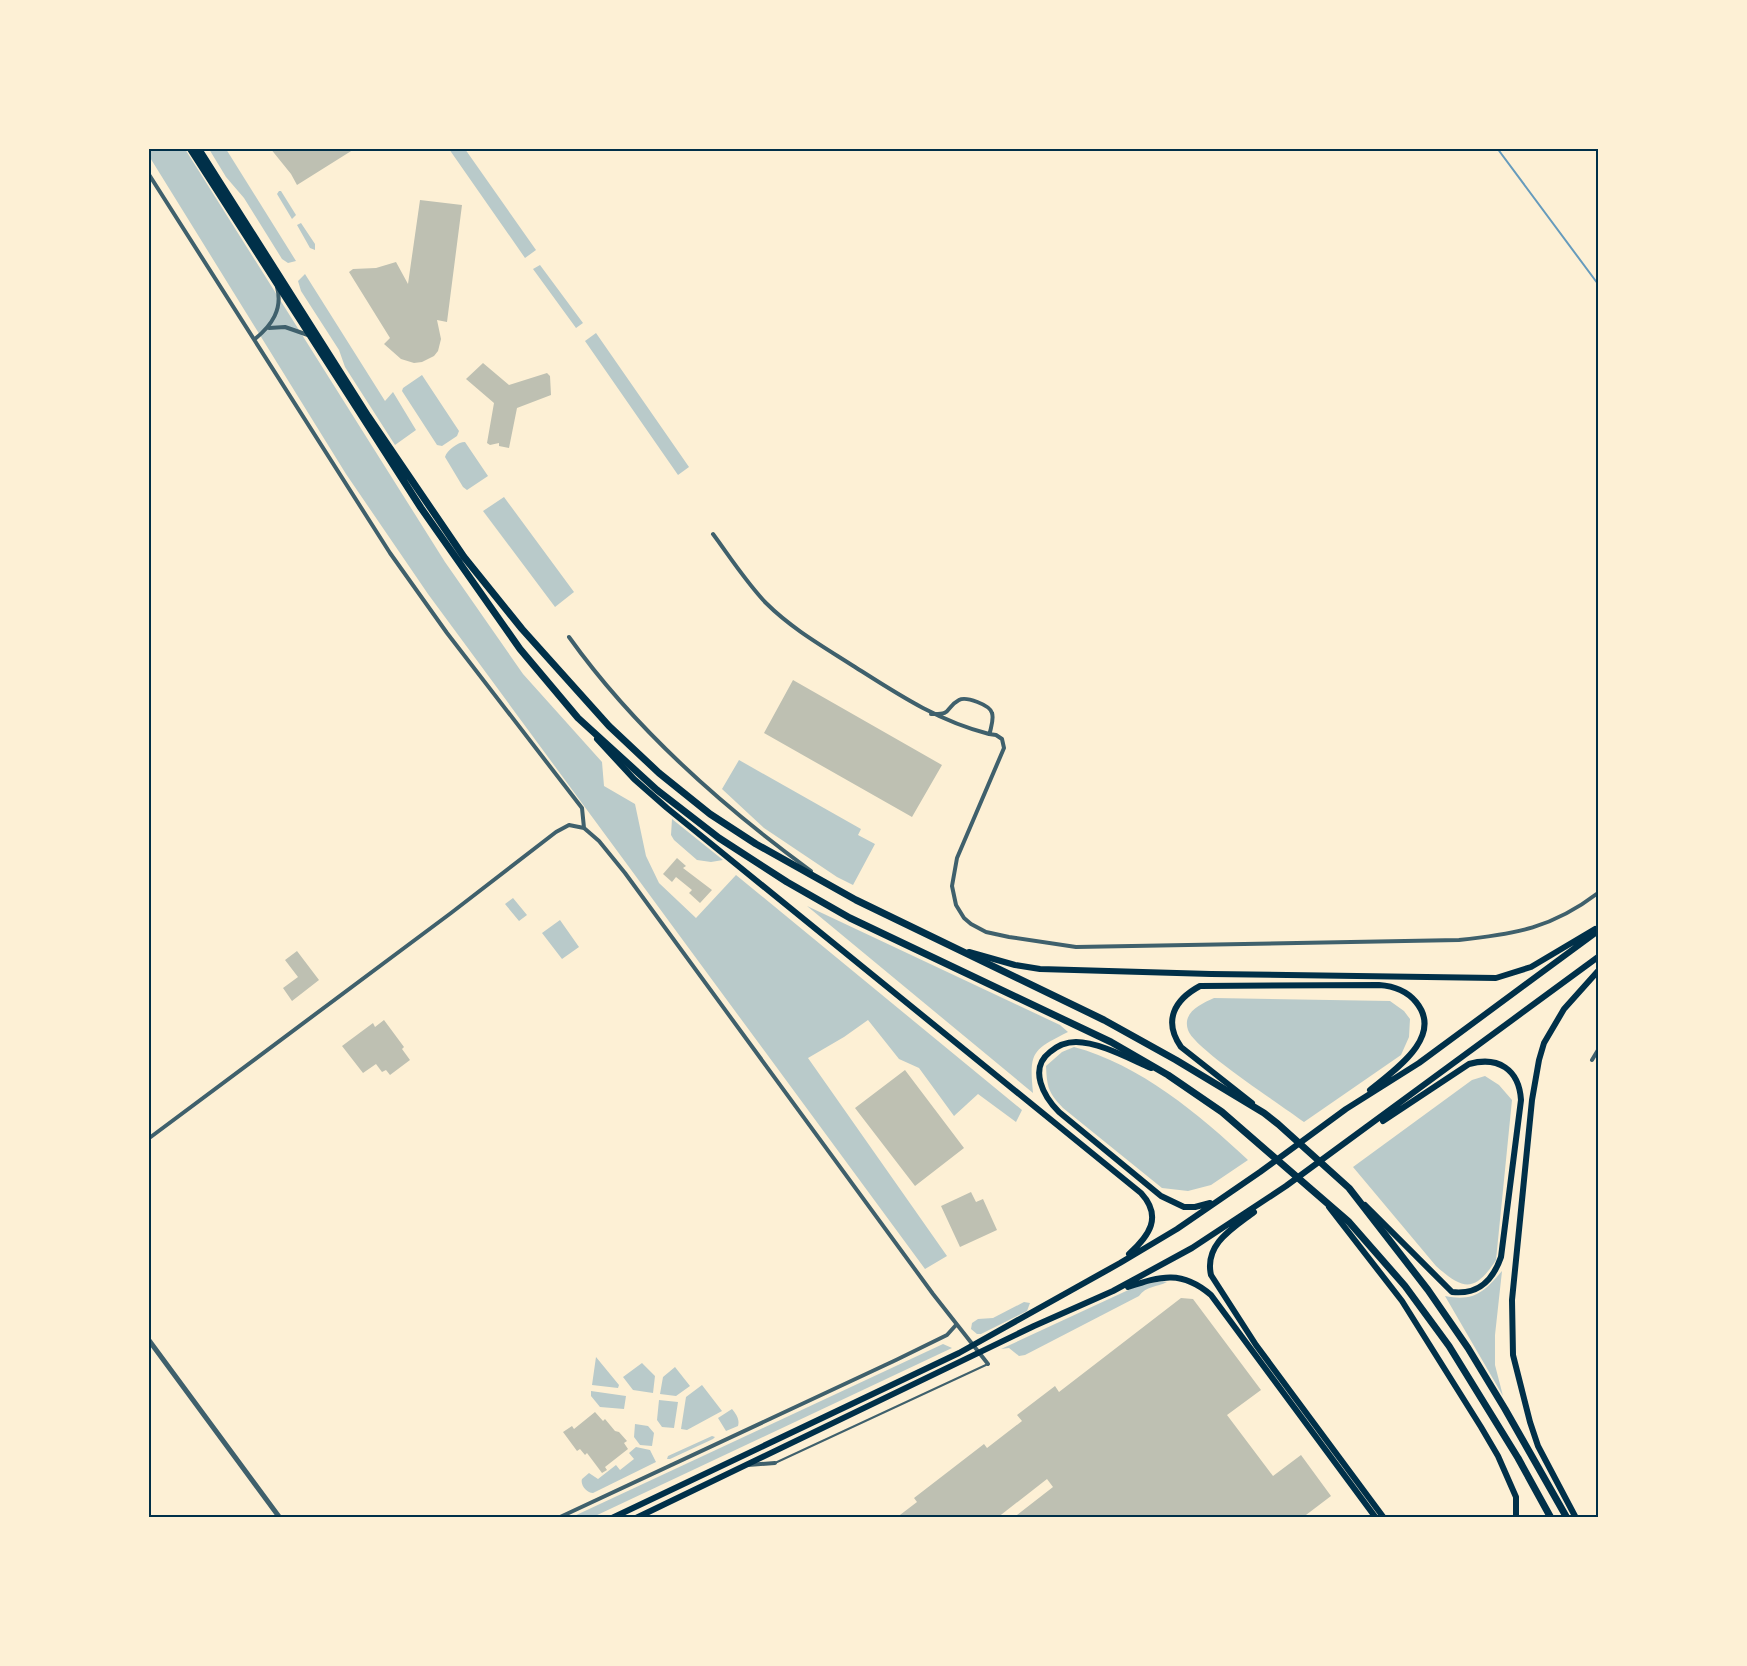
<svg xmlns="http://www.w3.org/2000/svg" width="1747" height="1666" viewBox="0 0 1747 1666" font-family="Overpass,sans-serif">
<rect width="100%" height="100%" fill="#fdf0d5"/>
<path fill="#b9caca" d="M149 149H185L445 562 523 674 602 762 604 786 635 804 646 856 659 883 696 918 736 875 1022 1110 1016 1122 978 1094 954 1116 919 1068 899 1059 868 1020 844 1037 808 1058 947 1256 925 1269 428 594 346 474 149 156Z
M209 149H226L296 261 288 263 282 259 244 198 226 177Z
M449 149H465L536 250 525 258Z
M279 191H281L296 215 292 219 277 194Z
M301 223 315 244V250L310 248 297 225Z
M540 265 583 323 576 328 533 269Z
M305 274 385 401 393 392 416 430 395 445 345 367 339 350 301 291 298 281Z
M596 333 689 467 678 475 585 341Z
M422 375 459 431 457 436 442 446 437 445 402 391 403 388Z
M465 442 488 476 467 490 463 487 445 457C447 450 458 442 465 442Z
M504 497 574 592 555 607 483 511Z
M739 760 861 829 858 835 875 844 853 885 837 877 764 828 722 789Z
M672 819 723 860 711 862 697 860 674 840 671 835Z
M513 898 527 915 519 921 505 904Z
M807 906 1060 1025 1068 1032C1032 1050 1029 1052 1033 1093Z
M560 920 579 947 562 959 542 933Z
M1214 998 1390 1001 1404 1011 1410 1019 1409 1037 1401 1055 1304 1122C1284 1107 1193 1048 1188 1030 1182 1012 1201 1004 1214 998Z
M1074 1047C1139 1064 1200 1115 1248 1160L1211 1185 1188 1191 1162 1188 1063 1108C1048 1092 1047 1087 1046 1066L1062 1052Z
M1485 1076 1499 1085 1512 1100 1496 1260C1475 1292 1464 1291 1436 1266L1353 1167 1472 1080Z
M1502 1271 1495 1335V1365L1503 1396 1445 1296C1474 1302 1484 1292 1502 1271Z
M1162 1281 1167 1282C1157 1287 1146 1286 1139 1296L1025 1355 1019 1356 1009 1348 1001 1349 1137 1286Z
M1024 1302 1030 1303 1027 1311 981 1334H977L971 1329 972 1323 978 1319 993 1318Z
M943 1344 952 1348 593 1517H572Z
M596 1357 619 1385 618 1388 592 1385Z
M642 1363 655 1376 653 1393 633 1390 623 1377Z
M675 1367 690 1386 676 1396 660 1394 663 1377Z
M702 1385 722 1411 687 1430 681 1429 686 1397Z
M591 1391 626 1396 624 1409 600 1407 591 1396Z
M659 1400 678 1402 674 1428 662 1427 657 1420Z
M732 1409C736 1414 740 1419 738 1426L726 1431 718 1418Z
M635 1424 648 1426 654 1433 652 1446 640 1445 634 1437Z
M712 1436 715 1437 713 1439 670 1459H667L668 1456Z
M636 1447 650 1450 656 1462 593 1493C587 1493 580 1485 582 1479L589 1473 598 1479 616 1465 620 1470 634 1459 629 1453Z"/>
<g fill="none" stroke-linecap="round" stroke-linejoin="round">
<path stroke="#669bbc" stroke-width="2" d="M1497 148 1598 284"/>
</g>
<path fill="#bec0b2" d="M270 148H356L297 185 291 174Z
M420 200 462 205 447 322 437 320 441 339 438 351 434 356 422 362 414 363 401 359 384 344 390 338 349 272 353 269 376 268 396 262 408 284Z
M483 363 509 385 547 373 550 376 551 395 517 408 509 448 499 446V443L490 445 487 443 494 403 466 379Z
M793 680 942 765 912 817 764 733Z
M677 858 686 866 683 868 712 890 700 903 689 893 692 890 676 877 672 882 663 874Z
M297 951 319 980 292 1001 283 988 298 977 285 960Z
M384 1020 404 1047 402 1049 410 1060 390 1075 386 1070 382 1072 376 1064 363 1073 342 1046 373 1023 375 1027Z
M905 1070 964 1148 915 1186 855 1108Z
M971 1192 976 1202 983 1199 997 1230 960 1247 941 1206Z
M1181 1298 1193 1299 1261 1390 1227 1415 1273 1476 1301 1455 1331 1496 1302 1518H1013L1053 1487 1047 1479 997 1518H896L917 1502 914 1498 984 1444 987 1448 1022 1421 1017 1415 1055 1386 1059 1392Z
M595 1412 603 1421 605 1419 615 1431 619 1432 627 1441 624 1443 628 1449 605 1467 607 1470 602 1473 587 1453 585 1455 580 1449 577 1451 563 1432 572 1426 574 1429Z"/>
<g fill="none" stroke-linecap="round" stroke-linejoin="round">
<path stroke="#3f606c" stroke-width="2" d="M775 1463 988 1364"/>
<path stroke="#3f606c" stroke-width="4" d="M148 173 390 553 447 633 582 808 584 828 599 841 625 873 933 1294 988 1364
M269 328 285 327 308 335
M255 339C272 325 283 309 277 287
M713 534C730 557 746 582 766 603 792 629 824 647 855 667 899 695 938 721 989 734L990 732C991 727 994 719 992 713 990 705 966 696 959 700 944 708 954 715 931 714
M569 637C634 728 722 806 811 871
M989 734 996 735 1002 739 1004 748 957 858 952 886 956 905 964 918 971 924 986 932 1009 937 1076 947 1459 940C1516 934 1552 928 1598 893
M1592 1060 1598 1050
M148 1139 451 913 556 832 569 825 584 828
M748 1465 775 1463
M558 1518 896 1360 947 1335 956 1325"/>
<path stroke="#3f606c" stroke-width="5" d="M148 1339 280 1518"/>
<path stroke="#003049" stroke-width="6" d="M597 739 634 779 667 808 1141 1193C1163 1217 1149 1236 1129 1254
M969 952 1015 965 1040 969 1211 974 1496 978 1531 967 1595 929
M1151 1068C1130 1059 1099 1042 1076 1042 1067 1042 1057 1046 1050 1052 1028 1069 1044 1097 1059 1112L1161 1196 1184 1207H1195L1210 1203
M1252 1103 1181 1047C1163 1021 1174 1000 1200 986L1379 985C1393 986 1407 991 1416 1002 1445 1037 1393 1071 1370 1090
M1365 1205 1452 1292C1479 1295 1493 1280 1501 1257L1521 1100C1519 1069 1498 1056 1469 1064L1383 1121
M1329 1207 1402 1301 1481 1427 1498 1456 1516 1497V1518
M1254 1212C1233 1228 1204 1244 1211 1275L1256 1345 1384 1518
M1128 1287C1161 1276 1182 1270 1211 1295L1376 1518
M612 1518 959 1353 1120 1263 1177 1229 1260 1172 1346 1109 1419 1063 1598 931
M636 1518 1034 1326 1113 1291 1192 1248 1286 1186 1598 957
M1576 1518 1538 1446 1530 1422 1513 1355 1512 1300 1532 1100 1539 1060 1544 1043 1564 1009 1598 971"/>
<path stroke="#003049" stroke-width="7" d="M190 148 421 508 520 649 578 718 657 790 719 838 787 882 850 918 1111 1042 1168 1075 1222 1112 1349 1222 1405 1286 1449 1346 1518 1458 1551 1518
M198 148 368 416 464 557 522 629 609 726 659 773 710 814 756 844 856 900 1104 1020 1176 1060 1264 1113 1278 1124 1349 1188 1428 1290 1468 1348 1505 1409 1567 1518"/>
</g>
<rect width="1747" height="1666" fill="none" stroke="#fdf0d5" stroke-width="300"/>
<rect x="150" y="150" width="1447" height="1366" fill="none" stroke="#003049" stroke-width="2"/>
</svg>
